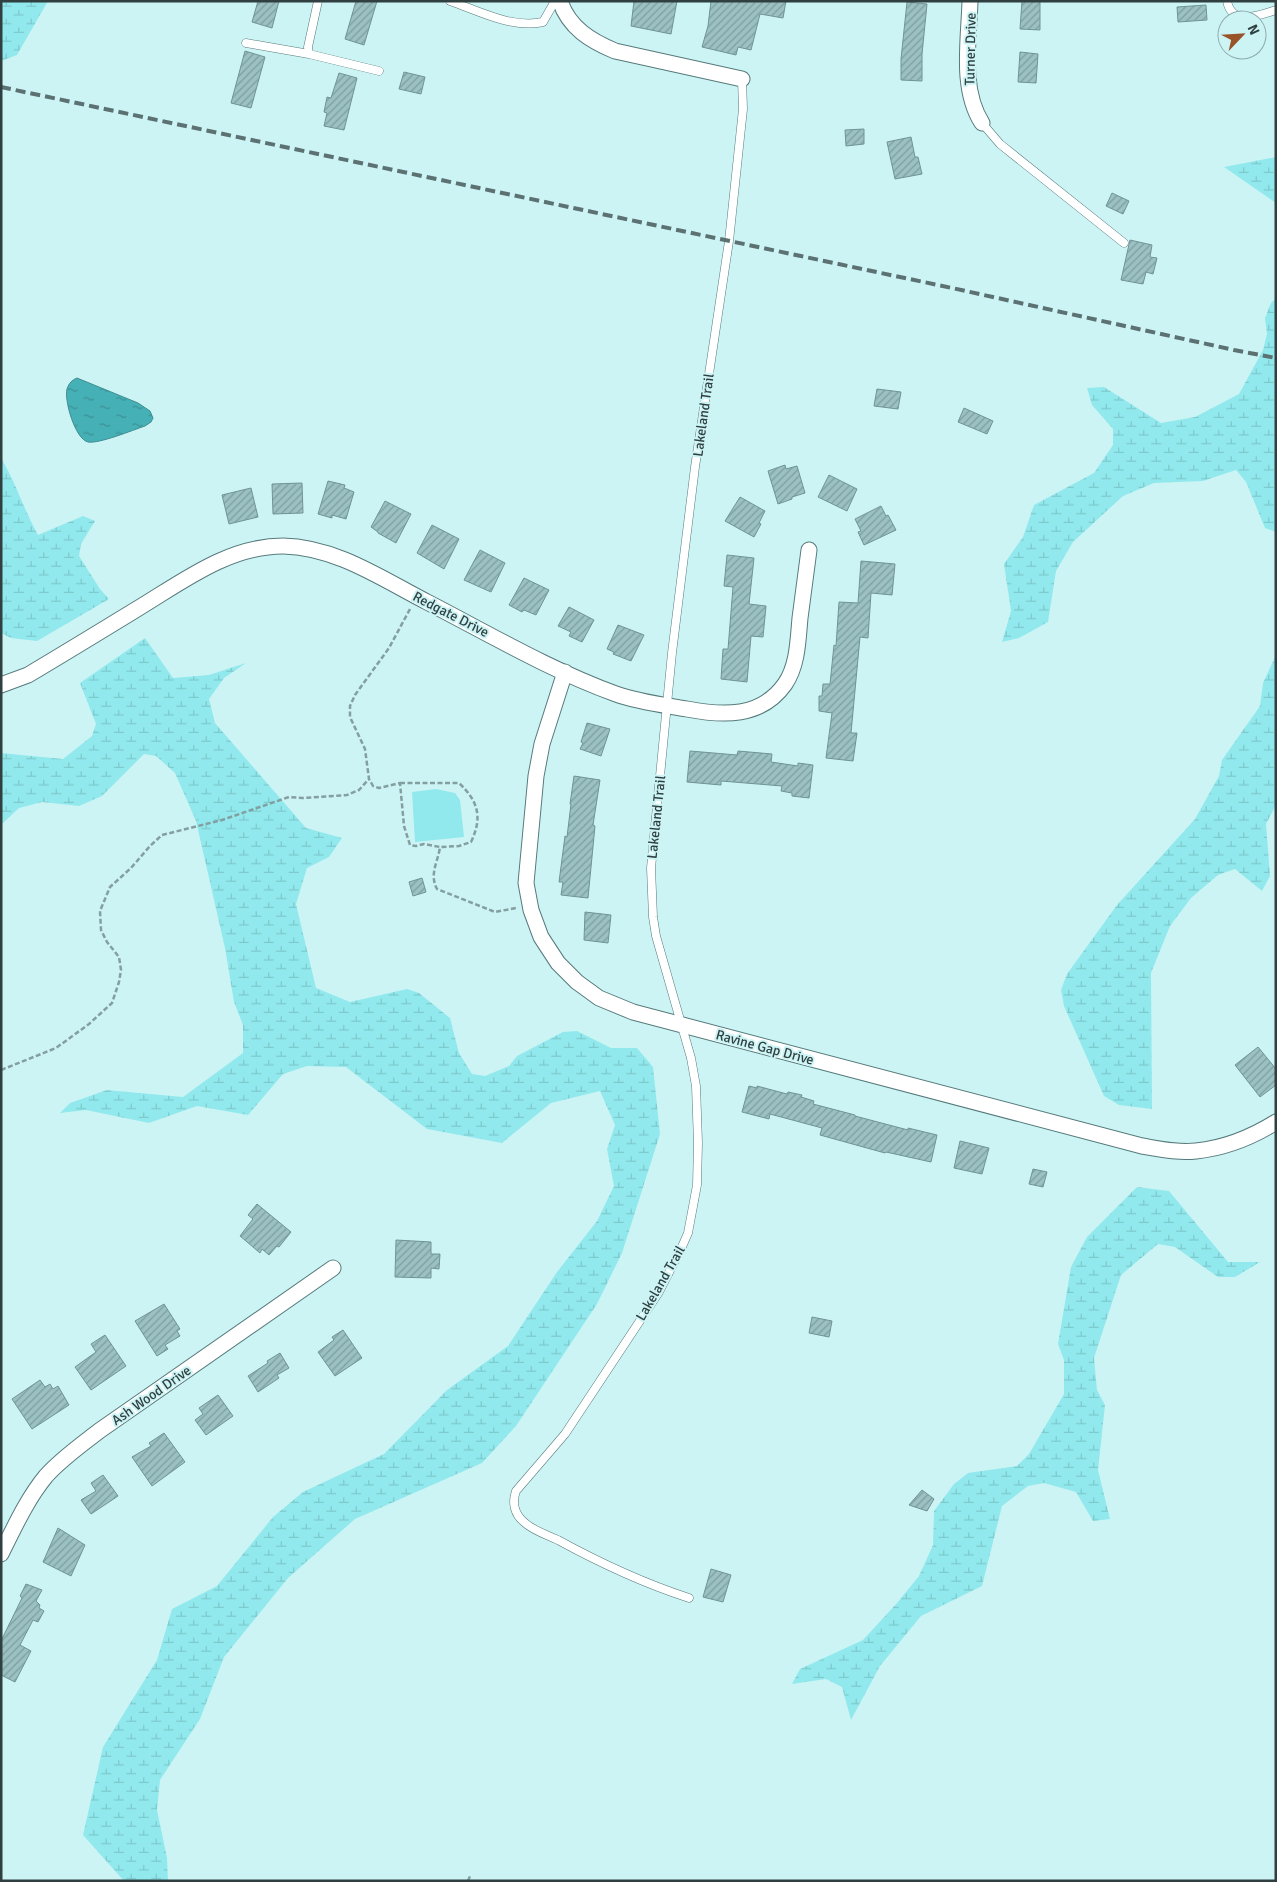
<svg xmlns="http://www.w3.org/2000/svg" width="1277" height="1882" viewBox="0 0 1277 1882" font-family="Signika,sans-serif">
<defs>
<pattern id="wetland-marsh" width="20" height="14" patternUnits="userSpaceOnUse" patternTransform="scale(1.25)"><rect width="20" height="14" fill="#91e9ed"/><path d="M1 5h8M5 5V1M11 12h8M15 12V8" fill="none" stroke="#7dc9cc"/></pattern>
<pattern id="water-ripples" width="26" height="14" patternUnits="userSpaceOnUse" patternTransform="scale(1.25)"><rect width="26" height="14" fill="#45b0b5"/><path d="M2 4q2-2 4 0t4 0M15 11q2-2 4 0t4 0" fill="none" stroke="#3a9195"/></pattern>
<pattern id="building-hatch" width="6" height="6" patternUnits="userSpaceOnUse" patternTransform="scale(1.25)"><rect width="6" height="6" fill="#9bc1c2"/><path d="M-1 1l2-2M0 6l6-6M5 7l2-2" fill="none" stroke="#7f9e9f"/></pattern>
</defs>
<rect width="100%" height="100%" fill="#cdf4f5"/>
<path fill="url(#wetland-marsh)" d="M1 1H48L17 55 1 61Z
M1276 157V203L1224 167Z
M1276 298V532L1265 528 1246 482 1236 470 1203 481 1154 483 1123 496 1073 542 1056 571 1048 622 1019 638 1002 642 1011 611 1004 564 1023 537 1034 505 1094 473 1113 445V429L1092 405 1087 388 1104 387 1161 423 1195 417 1239 394 1263 350 1267 334 1265 318 1271 303Z
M1 458C16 483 24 510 38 535L83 516 95 521 81 544 79 556 100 589 109 599 37 641 11 638 1 633Z
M145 638 173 678 209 675 246 663 224 678 209 699 215 723 306 828 342 838 329 857 307 868 296 904 316 988 350 1002 407 989 419 993 450 1018 459 1053 472 1074 485 1076 509 1066 517 1056 563 1032 577 1031 611 1048H637L653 1067 660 1134 622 1253 597 1304 516 1426 482 1463 355 1519 288 1578 224 1657 200 1719 160 1780 157 1810 167 1858 168 1881H124L83 1835 103 1747 157 1660 172 1609 217 1586 273 1517 303 1492 384 1454 447 1390 508 1346 557 1272 597 1221 614 1186 607 1149 615 1125 600 1091 551 1103 502 1143 427 1129 346 1067 307 1066 283 1074 248 1115 197 1106 149 1123 86 1110 60 1113 70 1103 107 1090 183 1097 243 1053V1025L234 1002 225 948 196 821 175 773 156 756 144 754 102 796 79 806 42 802 19 808 1 825V753L63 759 92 736 96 724 80 683Z
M1276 655V805L1266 824 1270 876 1262 891 1235 869 1218 875 1191 898 1170 926 1151 973 1152 1109 1119 1105 1104 1096 1064 1006 1061 990 1067 974 1117 905 1195 819 1219 776 1222 760 1260 706 1263 683Z
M1137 1187 1169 1191 1228 1262H1260L1235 1277H1218L1175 1247 1158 1244 1121 1275 1094 1358 1097 1390 1105 1405 1098 1470 1110 1519 1093 1521 1076 1492 1044 1483 1028 1486 1002 1506 982 1586 921 1616 880 1666 851 1720 842 1687 826 1679 792 1684 800 1669 863 1640 897 1603 919 1576 933 1545 934 1511 954 1484 968 1473 1017 1466 1029 1454 1064 1394V1360L1058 1344 1071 1267 1087 1237Z"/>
<path fill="#91e9ed" d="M436 789 455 793 460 800 464 837 415 842 412 792Z"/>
<path fill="url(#water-ripples)" stroke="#3f8e92" d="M77 378 138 403 150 411 153 418 151 422 145 426C133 430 99 444 88 442 75 439 64 400 67 389 69 383 72 380 77 378Z"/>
<path fill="url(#building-hatch)" stroke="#709496" d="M258 1H279L272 28 252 22Z
M356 1H377L364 45 345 39Z
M634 1H677L671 34 631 26Z
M711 1H786L783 18 760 14 751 50 738 47 736 55 702 47 708 26Z
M1022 1H1040V30L1020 29Z
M907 2 927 4 922 54V81L901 80V59Z
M1206 5 1207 20 1178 22 1177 7Z
M245 51 265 57 251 108 231 103Z
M1020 52 1038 54 1036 83 1018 82Z
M404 72 425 77 421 94 399 89Z
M339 73 357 78 344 130 324 126 327 113 324 112 327 97 331 98Z
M864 129V144L846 146 845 130Z
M911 137 915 157H918L922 174 895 179 887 142Z
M1112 193 1129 201 1123 214 1106 206Z
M1130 240 1152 245 1150 257 1157 258 1153 274 1146 272 1143 284 1121 280Z
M877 389 901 392 898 409 874 406Z
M964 408 993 421 987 434 958 422Z
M785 465 786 469 797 466 805 493 792 497V499L778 504 768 471Z
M829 475 857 489 847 511 818 497Z
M328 481 345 485 344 488 354 492 346 519 332 515V518L318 514Z
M302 483 303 513 273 514 272 484Z
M251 488 258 517 229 524 222 495Z
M740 497 765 511 759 523 761 524 754 537 725 521Z
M385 501 411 514 396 543 378 533V532L371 527Z
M881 506 886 516 888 515 896 530 864 545 858 532 861 531 855 519Z
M432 525 459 539 444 569 417 553Z
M480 550 505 563 491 592 464 580Z
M727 555 754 558 749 604 766 606 763 637 751 636 747 682 721 679 723 649H728L733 587 724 586Z
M861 561 895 564 892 595 871 593 868 638 860 637 851 733H857L853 761 826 758 832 713 819 711V696H822L823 684H830L834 645 836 646 839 602 858 603Z
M524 578 549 590 536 615 524 610 522 612 509 605Z
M569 607 594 620 582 642 569 636 571 632 558 626Z
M618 625 644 635 631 661 613 654 614 652 607 649Z
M587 723 610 729 601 756 580 749 583 743 581 742Z
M690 751 737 755 738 751 772 754 771 762 798 766V763L813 765 809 798 792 796V793L781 791 782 786 721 781V785L687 782Z
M574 776 600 780 593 825 595 826 588 898 561 895 563 882H559L565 836 567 837 571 804H570Z
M422 878 426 892 413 896 409 882Z
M585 912 611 915 608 943 584 940Z
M1258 1047 1276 1069V1085L1260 1097 1235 1065Z
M749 1086 757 1088V1086L787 1094 788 1092 802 1095 801 1097 814 1101 813 1104 855 1115V1116L908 1130V1128L937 1135 931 1162 886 1152 885 1153 820 1135 822 1128 770 1114 769 1119 742 1112Z
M960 1141 989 1148 982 1174 954 1168Z
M1033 1169 1047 1172 1043 1187 1029 1184Z
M257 1204 291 1232 279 1247 277 1246 269 1255 262 1249 260 1253 240 1236 253 1219 248 1215Z
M396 1240 431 1242V1254H440L439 1269 431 1268V1278L395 1277Z
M164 1304 180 1329 177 1331 180 1336 165 1345 168 1349 157 1356 135 1321Z
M812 1317 832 1321 829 1337 809 1333Z
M343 1330 362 1358 335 1376 318 1352 334 1340 332 1337Z
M105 1335 126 1366 91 1390 75 1367 96 1352 91 1344Z
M280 1353 289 1368 277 1375 279 1378 258 1392 248 1376 268 1363 267 1361Z
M40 1380 45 1387 50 1384 53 1389 58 1386 69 1405 32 1429 12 1399Z
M218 1395 233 1416 206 1435 195 1420 203 1414 199 1408Z
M164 1433 185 1462 152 1486 132 1457 151 1446 149 1443Z
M103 1475 118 1496 91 1514 81 1500 96 1491 91 1483Z
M922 1490 934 1499 927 1511 909 1505Z
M58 1528 85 1545 71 1576 43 1562Z
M711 1569 731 1575 723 1602 703 1597Z
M26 1584 42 1590 36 1601 40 1605 39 1608 44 1611 38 1622 33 1620 20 1645 31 1651 15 1682 1 1675V1641L22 1598 20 1596Z"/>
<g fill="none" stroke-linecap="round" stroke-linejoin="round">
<defs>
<path id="service" d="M318 1 308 47 309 54 379 71
M450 1C479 11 512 29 543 22L555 1
M1227 1C1232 27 1260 15 1276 10
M246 43 309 54
M982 123 1000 144 1124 243
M689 1598C643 1583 600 1563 558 1540 547 1535 532 1530 524 1522 514 1514 512 1502 516 1491L565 1434 659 1292 681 1249 688 1233 697 1185 698 1143 696 1086 691 1058 656 936 653 917 651 868 672 653 695 467 729 241 743 109 742 79"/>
<path id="minor" d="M560 1C569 28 591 41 615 51L742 79
M970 1C969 40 960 89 982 123
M565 672 542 744 536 776 526 883 531 910 541 937 558 963 577 982 599 998 633 1012 1142 1146C1160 1149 1178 1153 1196 1151 1224 1148 1252 1137 1276 1122
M1 685 28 675C65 653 101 631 137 609 182 582 228 546 283 546 336 547 382 579 427 602 489 634 550 670 616 694 638 702 664 705 687 709 723 716 761 718 785 684 798 665 798 639 800 618 803 595 806 572 809 550
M1 1554C14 1528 27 1499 46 1476 61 1459 81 1445 99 1431L333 1268"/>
</defs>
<use href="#service" stroke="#567a7b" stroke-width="9"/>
<use href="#minor" stroke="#567a7b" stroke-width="17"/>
<path stroke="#839fa0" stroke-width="2.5" stroke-dasharray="5 2.5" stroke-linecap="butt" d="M410 609 389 648 355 695 350 706V717L365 749 369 779 373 786 379 788 400 783 404 826 410 845 416 846 424 844 440 847C438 862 429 874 437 889L495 912 516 908
M400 783H459C478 801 483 817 471 842L459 846 440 847
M1 1070 56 1048 89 1024 112 1003 119 982 121 970 119 957 107 942 101 930 100 911 110 887 131 868 150 846 162 835 222 820 289 797 303 798 347 795 359 790 369 779
M468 1881 470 1876"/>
<use href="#service" stroke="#fff" stroke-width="8"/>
<use href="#minor" stroke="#fff" stroke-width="15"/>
<path stroke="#5b7172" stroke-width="4" stroke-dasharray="10 5" stroke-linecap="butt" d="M1 87 952 288 1234 350 1276 358"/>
</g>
<g text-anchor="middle" stroke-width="4" stroke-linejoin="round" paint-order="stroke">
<g font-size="14" fill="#303f40" stroke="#cdf4f5">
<text transform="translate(970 49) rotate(-89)" y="5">Turner Drive</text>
<text transform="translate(703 415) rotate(-82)" y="5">Lakeland Trail</text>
<text transform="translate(451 614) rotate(27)" y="5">Redgate Drive</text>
<text transform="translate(656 817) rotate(-84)" y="5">Lakeland Trail</text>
<text transform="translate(765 1047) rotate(15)" y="5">Ravine Gap Drive</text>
<text transform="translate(660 1283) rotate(-60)" y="5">Lakeland Trail</text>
<text transform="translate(151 1395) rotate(-35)" y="5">Ash Wood Drive</text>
</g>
</g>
<rect width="1277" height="1882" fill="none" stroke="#303f40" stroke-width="5"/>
<g transform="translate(1242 35) rotate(65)"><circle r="24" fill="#cdf4f5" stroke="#8eacad"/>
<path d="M0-4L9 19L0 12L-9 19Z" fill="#995329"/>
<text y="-8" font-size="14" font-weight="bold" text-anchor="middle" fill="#303f40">N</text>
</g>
</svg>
